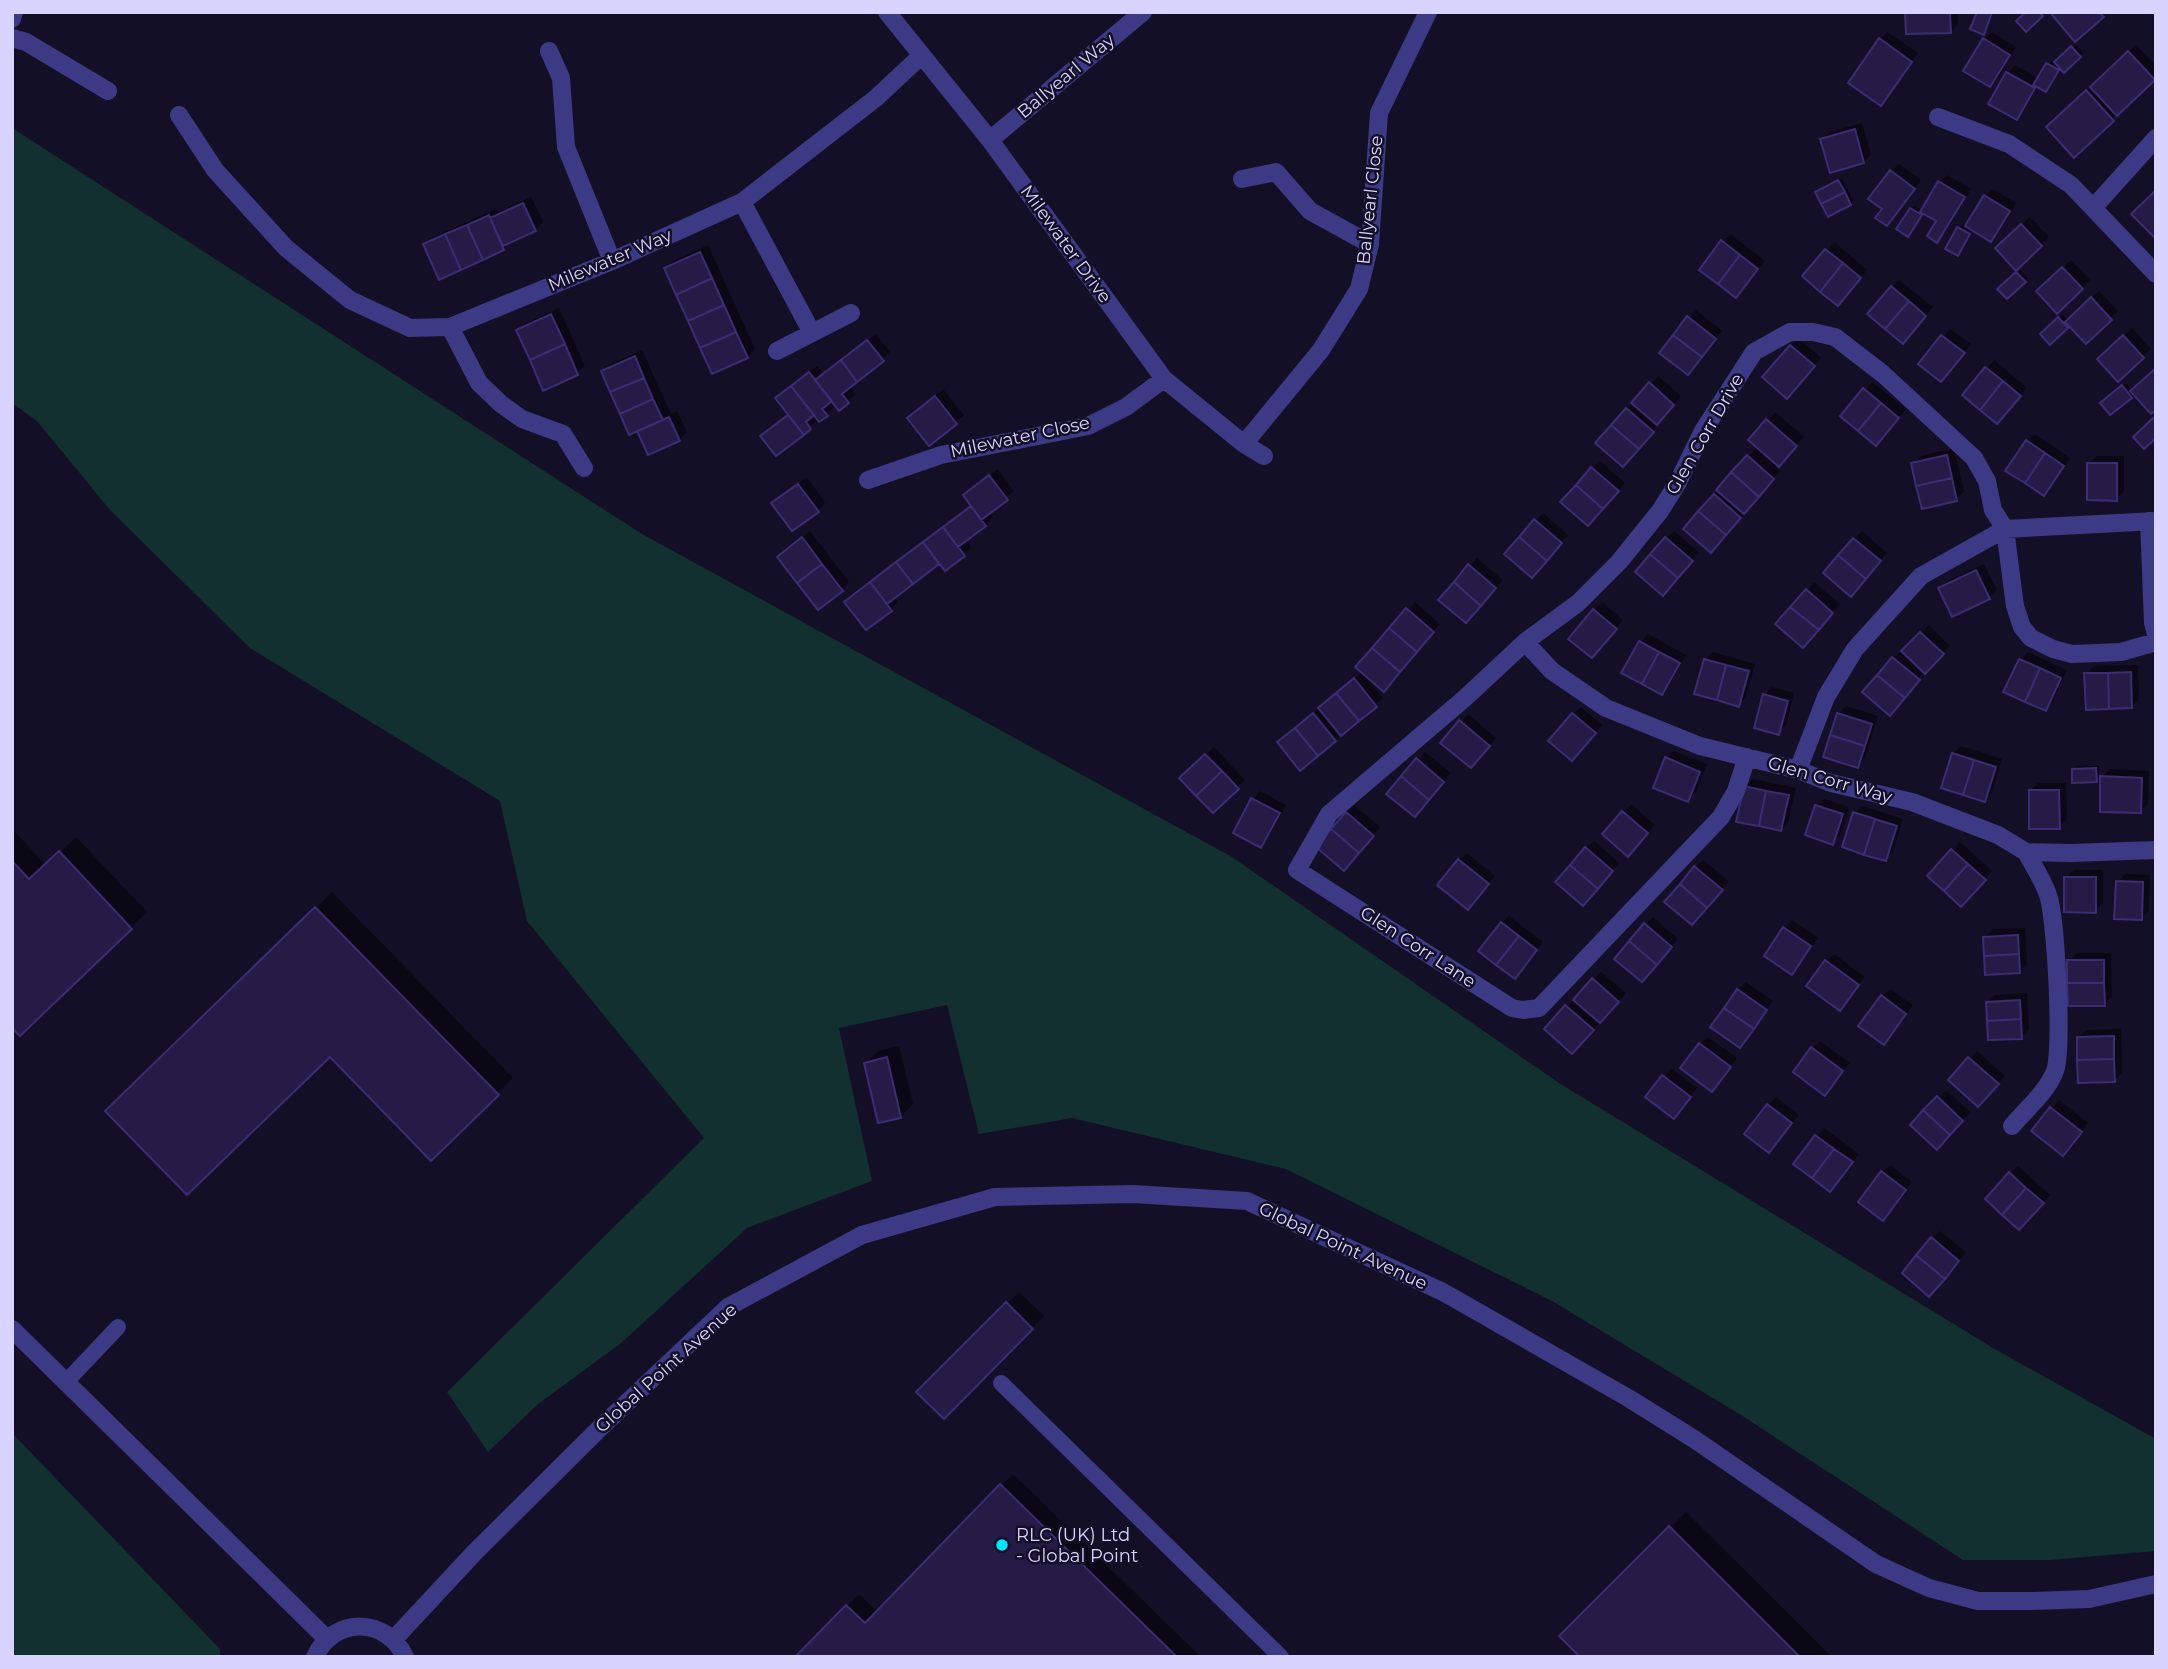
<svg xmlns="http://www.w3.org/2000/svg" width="2168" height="1669" viewBox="0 0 2168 1669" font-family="Montserrat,sans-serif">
<rect width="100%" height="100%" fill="#130f26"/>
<path fill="#12302f" d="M12 128 642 534 1232 857 1559 1083 1993 1348 2156 1439V1551L2050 1560H1963L1741 1415 1552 1301 1286 1169 1072 1118 979 1134 947 1005 839 1028 872 1181 747 1228 620 1344 538 1404 488 1452 447 1392 704 1138 527 921 500 801 250 648 110 510 37 421 12 403Z
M12 1433 220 1649V1657H12Z"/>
<path fill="#0007" d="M1907 12H1957L1958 24 1950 32Z
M1887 32 1918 53 1880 104V40Z
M1992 32 2016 47 1998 78 1990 85 1984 39Z
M2076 45 2083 53 2064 71 2061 67 2046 90 2038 85 2024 110 2017 118 1991 103 2008 73 2015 65 2039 79 2051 61 2055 63Z
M2136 45 2156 66V76L2112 119 2048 127Z
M1862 123 1871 154 1863 162 1822 140 1830 132Z
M1899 164 1921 180 1894 216 1884 209 1891 171Z
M1947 175 1971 189 1945 233 1937 240 1938 221 1924 212 1911 231V209L1914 206 1923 211 1940 182Z
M1842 178 1853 200 1850 204 1817 192Z
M1993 189 2016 203 1999 232 1991 240 1973 228 1961 250 1948 248 1959 228 1962 225 1966 227 1985 196Z
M531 197 543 222 535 230 512 240 503 249 425 245 433 237 496 209 498 212Z
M2030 217 2049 237 2016 268 1997 248Z
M1730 234 1765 261 1743 288 1723 242Z
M1834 242 1867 270 1845 297 1805 276Z
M708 245 755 349 747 357 666 268 674 261Z
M2071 260 2090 280 2057 311 2038 291Z
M2020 270 2028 278 2007 297 2000 289Z
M1899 280 1933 307 1911 334 1892 287Z
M2099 291 2118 311 2086 342 2069 324 2050 342 2042 334 2063 315 2068 321Z
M559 308 585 366 577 373 544 388 518 330 526 323Z
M1696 310 1722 331 1695 365 1661 352Z
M2132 328 2151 349 2118 379 2100 359Z
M1950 329 1971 344 1949 372 1921 364Z
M876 334 890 352 849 386 856 394 848 401 839 408 836 405 776 454 770 429 790 414 785 391 817 366 824 374Z
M1798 338 1821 358 1795 389 1791 346Z
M642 350 671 414 677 411 687 432 679 440 638 429 603 371 611 364Z
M1994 360 2027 388 2005 414 1964 395Z
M1658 376 1681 396 1631 457 1627 409Z
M1872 382 1906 409 1883 436 1843 416Z
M2126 383 2134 393 2131 397 2106 400Z
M943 389 964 415 929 443 909 418Z
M1775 412 1804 437 1776 467 1780 471 1719 543 1715 495 1757 447 1750 440Z
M2035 434 2070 458 2044 494 2027 441Z
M1954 448 1964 491 1956 499 1913 464 1921 456Z
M2097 456H2124V491L2116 499 2089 463Z
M1600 461 1625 483 1596 516 1592 469Z
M998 469 1014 491 989 512 993 517 985 525 966 539 971 547 964 555 940 561 894 596 898 602 891 609 854 594 972 505 973 488Z
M807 477 825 503 818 510 781 496Z
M1543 513 1568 535 1539 568 1536 520Z
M810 531 849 582 842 589 779 557Z
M1674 531 1699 552 1670 586 1666 538Z
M1862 531 1887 553 1858 587 1825 573Z
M1477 558 1503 580 1474 614 1470 566Z
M1984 564 1997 590 1989 598 1940 589 1947 581Z
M1814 582 1840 604 1811 638 1807 590Z
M1415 602 1440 624 1391 682 1366 677 1383 698 1335 740 1287 735 1363 672Z
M1602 602 1623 620 1599 648 1570 638Z
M1929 625 1950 646 1925 671 1898 706 1893 658 1901 651 1903 652Z
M1648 634 1686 655 1669 686 1661 693 1624 672 1641 642Z
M1713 652 1755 664 1746 697 1738 705 1705 660Z
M2028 652 2067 670 2053 701 2045 709 2020 660Z
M2138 665 2139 699 2132 706 2086 674 2094 666Z
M1772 687 1794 693 1786 725 1778 733 1765 695Z
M1846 706 1878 716 1865 758 1857 766 1838 714Z
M1581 707 1602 725 1579 751 1573 714Z
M1468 714 1496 738 1478 759 1461 722Z
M1961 746 2002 759 1992 792 1984 800 1953 754Z
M1214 747 1245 780 1213 811 1182 778Z
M1674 751 1707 764 1696 792 1688 799 1666 758Z
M1425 752 1451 773 1422 807 1389 793Z
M2077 766H2099V777L2096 780 2073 770Z
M2110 769 2149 771 2148 804 2140 811 2102 777Z
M1753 779 1796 788 1788 822 1781 829 1745 787Z
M2038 783H2066L2067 819 2059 827 2030 791Z
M1260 791 1286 805 1268 838 1261 846 1235 832 1253 799Z
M1824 799 1849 807 1840 835 1832 843 1816 806Z
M1631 804 1655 825 1635 847 1604 834Z
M1354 805 1380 827 1351 861 1347 813Z
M1862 806 1903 819 1893 852 1886 859 1854 813Z
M12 829 46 865 76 837 147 912 20 1034 12 1026Z
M1594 841 1619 863 1590 896 1586 848Z
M1960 842 1992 871 1969 897 1929 876Z
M1467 853 1495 876 1475 900 1459 860Z
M1703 860 1729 881 1700 915 1696 867Z
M2074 870H2103V903L2095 911 2066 877Z
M2125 874 2150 875 2149 911 2141 918 2117 882Z
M332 892 513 1078 431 1158 330 1054 108 1111Z
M1509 916 1543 942 1522 969 1502 923Z
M1653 917 1678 939 1649 972 1645 925Z
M1792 920 1818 938 1792 972 1766 955Z
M2025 928 2027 964 2019 972 1985 937 1993 929Z
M2077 953H2111L2112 997 2104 1004 2069 961Z
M1834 954 1865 977 1840 1008 1826 961Z
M1601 972 1626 993 1580 1044 1546 1029Z
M1746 982 1773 1001 1740 1045 1738 990Z
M1890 989 1913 1005 1891 1035 1882 996Z
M2027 993 2029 1029 2021 1037 1987 1003 1995 995Z
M2121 1029 2122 1073 2114 1081 2079 1037 2086 1030Z
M1708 1037 1737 1058 1712 1089 1700 1044Z
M1820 1041 1850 1063 1825 1093 1812 1049Z
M899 1046 913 1104 901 1116 879 1121 866 1063 878 1051Z
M1977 1051 2005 1076 1986 1097 1951 1080Z
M1671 1068 1697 1088 1681 1109 1648 1097Z
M1946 1090 1970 1112 1945 1140 1913 1125Z
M1776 1097 1799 1115 1769 1151 1768 1105Z
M2059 1100 2088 1123 2071 1146 2033 1131Z
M1824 1128 1859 1154 1830 1190 1796 1163Z
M1890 1165 1912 1182 1883 1219 1882 1172Z
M2018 1166 2050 1195 2026 1220 1987 1199Z
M1940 1231 1966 1252 1937 1287 1932 1238Z
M1019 1292 1044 1316 944 1416 919 1392Z
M1013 1474 1201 1657H797L859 1594 878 1612Z
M1686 1512 1832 1657H1582L1562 1636Z"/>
<path fill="#241b47" stroke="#3b2d73" stroke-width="2" d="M1905 12H1950L1951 33 1906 34Z
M1977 12H1992L1984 35 1970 29Z
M2026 12H2039L2043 16 2026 32 2016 21Z
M2055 12H2099L2104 17 2075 42 2052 15Z
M1879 38 1912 62 1881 106 1848 83Z
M1983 38 2010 55 1990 87 1963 71Z
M2071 46 2081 57 2064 73 2054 62Z
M2128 51 2155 80 2117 116 2090 87Z
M2046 63 2059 70 2046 92 2033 85Z
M2006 72 2035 88 2017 120 1988 104Z
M2086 90 2114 121 2074 158 2046 127Z
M1855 129 1864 163 1830 173 1820 139Z
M1890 170 1915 189 1887 226 1875 218 1882 209 1868 199Z
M1838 180 1845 192 1821 204 1815 192Z
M1938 181 1965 197 1937 243 1927 236 1936 221 1920 212Z
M2156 190V239L2131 214Z
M1845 192 1851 205 1828 217 1821 204Z
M1984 195 2010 211 1991 242 1965 226Z
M523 203 536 231 503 246 490 218Z
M1910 208 1922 215 1908 237 1896 229Z
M489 215 504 250 483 260 467 225Z
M2021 224 2042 246 2016 271 1995 248Z
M467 225 483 260 461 270 445 234Z
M1957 227 1970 234 1958 256 1945 249Z
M445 234 461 270 439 280 423 244Z
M1721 240 1740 255 1718 284 1699 270Z
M1825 249 1843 263 1820 292 1802 276Z
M700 252 712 278 676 295 664 268Z
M1740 255 1758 269 1736 298 1718 284Z
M1843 263 1861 278 1838 306 1820 292Z
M2062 267 2083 289 2057 314 2036 291Z
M2016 272 2026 282 2007 299 1997 289Z
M712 278 724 305 688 321 676 295Z
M1891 286 1909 301 1885 329 1867 314Z
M2091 297 2112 320 2086 344 2065 322Z
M1909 301 1926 316 1903 344 1885 329Z
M724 305 736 332 700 348 688 321Z
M551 314 565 344 530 360 516 330Z
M1687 316 1716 339 1702 357 1673 335Z
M2058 317 2068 328 2050 345 2040 334Z
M736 332 748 358 712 374 700 348Z
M1673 335 1702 357 1688 375 1659 353Z
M1941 335 1965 353 1941 382 1918 364Z
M2123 335 2144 358 2118 382 2097 359Z
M867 340 884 361 857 382 841 360Z
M565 344 578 375 543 391 530 360Z
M1790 345 1815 366 1787 399 1762 377Z
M635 356 644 378 610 392 601 371Z
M841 360 857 382 842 394 849 403 839 411 815 380Z
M1985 367 2003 381 1980 410 1962 395Z
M2156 368V410L2151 414 2130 391Z
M809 372 832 401 822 409 828 416 819 422 791 386Z
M644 378 653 399 620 414 610 392Z
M2003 381 2021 396 1997 424 1980 410Z
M1649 382 1674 405 1657 425 1631 403Z
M2122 385 2132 398 2110 415 2100 403Z
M791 386 814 415 806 422 811 429 804 435 775 398Z
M1863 388 1881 403 1858 431 1840 416Z
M935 396 957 424 929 446 907 418Z
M653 399 663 420 629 435 620 414Z
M1881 403 1899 418 1876 446 1858 431Z
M1626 408 1654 432 1639 449 1611 425Z
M788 415 804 435 776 456 760 436Z
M669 417 680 441 648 455 637 431Z
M2153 418 2156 421V438L2144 449 2133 437Z
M1766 419 1797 446 1779 467 1748 440Z
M1611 425 1639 449 1623 467 1595 443Z
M2026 440 2045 453 2025 483 2005 471Z
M2045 453 2064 466 2044 496 2025 483Z
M1747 455 1774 479 1759 497 1731 472Z
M1947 455 1952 478 1916 486 1911 463Z
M2087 463H2117V501L2087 500Z
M1591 467 1619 491 1603 509 1576 485Z
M1731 472 1759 497 1744 514 1716 490Z
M989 475 1008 500 981 520 963 495Z
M1952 478 1957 501 1922 509 1916 486Z
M798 484 819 512 792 531 771 503Z
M1576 485 1603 509 1588 526 1560 502Z
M1714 494 1741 518 1726 535 1698 511Z
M971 506 986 526 958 547 943 527Z
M1698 511 1726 535 1711 553 1683 529Z
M1534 519 1562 543 1547 561 1519 537Z
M943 527 965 556 945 571 923 542Z
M802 537 822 564 797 583 777 557Z
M1519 537 1547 561 1532 578 1504 554Z
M1665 537 1693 561 1678 578 1650 554Z
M1853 538 1881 561 1866 579 1838 555Z
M923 542 939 564 913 584 896 562Z
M1650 554 1678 578 1663 596 1635 572Z
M1838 555 1866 579 1851 597 1823 573Z
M896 562 913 584 887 604 870 582Z
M822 564 843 591 818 610 797 583Z
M1468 564 1496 588 1481 606 1454 582Z
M1976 570 1990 599 1952 617 1938 588Z
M870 582 892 611 866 630 844 602Z
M1454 582 1481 606 1466 623 1438 600Z
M1806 589 1833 613 1819 630 1790 607Z
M1790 607 1819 630 1803 648 1775 624Z
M1406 608 1434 632 1417 652 1389 628Z
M1593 609 1617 629 1592 658 1568 639Z
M1389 628 1417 652 1400 672 1372 648Z
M1920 632 1944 654 1925 674 1901 651Z
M1639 641 1659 652 1642 684 1621 673Z
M1372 648 1400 672 1384 692 1355 667Z
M1659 652 1680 663 1662 695 1642 684Z
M1892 657 1920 680 1905 698 1877 675Z
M1704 659 1726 665 1717 700 1694 694Z
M2019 659 2040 668 2025 702 2003 692Z
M1726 665 1749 671 1739 707 1717 700Z
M2040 668 2061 678 2046 711 2025 702Z
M2131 672 2132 708 2109 709 2108 673Z
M2084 673H2108L2109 709 2086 710Z
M1877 675 1905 698 1890 716 1862 692Z
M1354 678 1377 707 1359 721 1336 693Z
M1336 693 1359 721 1341 736 1318 708Z
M1763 694 1788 701 1779 735 1754 728Z
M1313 713 1336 741 1318 756 1295 728Z
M1572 713 1596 733 1572 761 1548 741Z
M1837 713 1872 724 1865 746 1830 735Z
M1459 720 1490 746 1471 768 1440 743Z
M1295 728 1318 756 1300 771 1277 742Z
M1830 735 1865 746 1858 768 1823 757Z
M1952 753 1974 760 1963 795 1941 788Z
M1205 754 1222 771 1196 796 1179 778Z
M1665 757 1700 772 1688 802 1653 788Z
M1416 758 1444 782 1429 800 1401 776Z
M1974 760 1996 767 1985 802 1963 795Z
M2096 768 2097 782 2072 783V769Z
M1222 771 1239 789 1213 813 1196 796Z
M1401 776 1429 800 1415 817 1386 794Z
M2100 776 2142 778 2141 813 2100 812Z
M1744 786 1766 791 1759 826 1736 822Z
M2029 790H2059L2060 829H2029Z
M1766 791 1789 795 1781 831 1759 826Z
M1251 798 1280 813 1261 848 1233 833Z
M1815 805 1843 814 1833 845 1805 835Z
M1622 811 1648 833 1628 857 1602 834Z
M1346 812 1374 836 1359 853 1331 829Z
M1853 812 1875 819 1864 855 1842 847Z
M1875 819 1897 826 1886 861 1864 855Z
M1331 829 1359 853 1344 871 1316 847Z
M1585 847 1613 871 1598 889 1570 865Z
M1951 849 1968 864 1944 891 1927 876Z
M59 851 132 929 20 1036 12 1028V861L29 879Z
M1458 859 1489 884 1468 910 1437 885Z
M1968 864 1986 880 1961 907 1944 891Z
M1570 865 1598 889 1583 906 1555 882Z
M1694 866 1723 890 1707 908 1680 884Z
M2064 877H2096V913L2064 912Z
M2116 881 2143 882 2142 920 2114 919Z
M1680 884 1707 908 1692 925 1664 902Z
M315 907 499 1095 431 1161 330 1057 187 1195 105 1111Z
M1501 922 1519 936 1496 965 1478 951Z
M1644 923 1672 947 1657 965 1629 941Z
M1783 927 1811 946 1792 975 1764 956Z
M2018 935 2019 954 1984 956 1983 937Z
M1519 936 1537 950 1515 979 1496 965Z
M1629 941 1657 965 1642 982 1614 959Z
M2019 954 2020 973 1985 975 1984 956Z
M1825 960 1859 985 1840 1011 1806 986Z
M2067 960H2104V983H2067Z
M1592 978 1619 1002 1600 1023 1573 1000Z
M2067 983H2104L2105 1006H2068Z
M1737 989 1767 1010 1754 1029 1724 1008Z
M1881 995 1906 1014 1884 1045 1858 1026Z
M2020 1000 2021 1019 1987 1021 1986 1002Z
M1565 1005 1594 1030 1572 1054 1544 1029Z
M1724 1008 1754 1029 1740 1048 1710 1027Z
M2021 1019 2022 1039 1988 1040 1987 1021Z
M2114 1036V1059L2077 1060V1037Z
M1699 1043 1731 1067 1712 1092 1680 1068Z
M1811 1047 1843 1071 1825 1096 1793 1072Z
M887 1057 901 1118 878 1123 864 1063Z
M1968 1057 1999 1084 1978 1107 1948 1080Z
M2114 1059 2115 1082 2078 1083 2077 1060Z
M1662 1075 1691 1097 1674 1119 1645 1097Z
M1937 1096 1963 1121 1950 1135 1923 1110Z
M1767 1104 1792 1123 1769 1153 1744 1134Z
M2050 1107 2082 1132 2063 1156 2031 1131Z
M1923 1110 1950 1135 1937 1150 1910 1125Z
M1815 1135 1834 1149 1812 1178 1793 1164Z
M1834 1149 1853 1162 1830 1192 1812 1178Z
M1881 1171 1906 1190 1883 1221 1858 1202Z
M2009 1172 2026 1188 2002 1215 1985 1199Z
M2026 1188 2044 1203 2019 1230 2002 1215Z
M1931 1237 1959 1261 1945 1279 1916 1255Z
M1916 1255 1945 1279 1929 1297 1902 1273Z
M1006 1302 1033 1329 944 1419 916 1392Z
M1000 1484 1177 1657H795L846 1605 865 1623Z
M1669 1526 1800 1657H1580L1559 1636Z"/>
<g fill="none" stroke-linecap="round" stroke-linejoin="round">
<path stroke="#3d3a85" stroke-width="16" d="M66 1382 118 1327
M1001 1383 1281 1657"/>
<path stroke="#3d3a85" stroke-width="18" d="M887 12 990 140 1164 379 1244 444 1264 456
M12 19 14 12
M12 38 26 42 108 91
M549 51 561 78 566 147 612 261
M179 115 215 170 286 248 350 300 410 328 450 327 612 261 742 202 876 98 922 55
M1938 117 2009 144 2071 185 2156 274
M990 140 1143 12
M1242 179 1276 172 1310 211 1370 244
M742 202 811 331
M2093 208 2156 138
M450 327 479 383 501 404 522 419 563 434 584 468
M777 351 851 313
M1244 444 1321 350 1359 289 1370 244 1379 113 1428 12
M868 480 941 455 1088 426 1126 407 1164 379
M2149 521 2153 623 2156 634
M1525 642 1552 671 1606 708 1700 746 1798 770 1831 783 1912 802 1998 835 2026 852 2071 853 2156 850
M1747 757 1736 791 1721 817 1539 1008 1523 1010 1512 1008 1297 870 1329 814 1465 698 1525 642 1578 603 1619 562 1660 511 1677 484 1703 431 1754 352 1790 332H1813L1835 337 1883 374 1974 458 1987 481 1993 510 2005 529 2015 606 2022 627 2031 638 2053 649 2072 654 2121 652 2156 642
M1798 770 1826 697 1855 649 1921 576 2005 529 2156 521
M2012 1126C2026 1109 2047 1092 2055 1071 2063 1050 2056 918 2048 895 2043 880 2033 865 2026 852
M12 1329 327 1639
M394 1639 475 1552 601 1427 728 1307 862 1235 995 1197 1133 1194 1247 1201 1443 1292 1630 1399 1694 1439 1876 1564 1929 1588 1978 1601H2033L2089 1599 2156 1584
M315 1657C333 1616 387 1617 405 1657"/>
</g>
<circle fill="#00e5ff" stroke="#130f26" stroke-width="2.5" cx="1002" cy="1545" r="7"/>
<g text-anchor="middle" stroke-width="5" stroke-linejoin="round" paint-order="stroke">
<g font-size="18" fill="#d9d4ff" stroke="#130f26">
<text transform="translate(1066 76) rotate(-40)" y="6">Ballyearl Way</text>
<text transform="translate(1370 200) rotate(-84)" y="6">Ballyearl Close</text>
<text transform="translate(1066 244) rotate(54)" y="6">Milewater Drive</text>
<text transform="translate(610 260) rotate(-23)" y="6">Milewater Way</text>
<text transform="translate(1705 434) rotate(-60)" y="6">Glen Corr Drive</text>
<text transform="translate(1020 437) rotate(-12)" y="6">Milewater Close</text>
<text transform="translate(1830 780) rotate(16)" y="6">Glen Corr Way</text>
<text transform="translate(1418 947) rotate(33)" y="6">Glen Corr Lane</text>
<text transform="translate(1343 1246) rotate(25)" y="6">Global Point Avenue</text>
<text transform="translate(666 1368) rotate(-42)" y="6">Global Point Avenue</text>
</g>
<g font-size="18" fill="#d9d4ff" stroke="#130f26" text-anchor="start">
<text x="1016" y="1541">RLC (UK) Ltd<tspan x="1016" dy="21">- Global Point</tspan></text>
</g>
</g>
<rect width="2168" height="1669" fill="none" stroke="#d9d4ff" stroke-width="28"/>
</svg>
